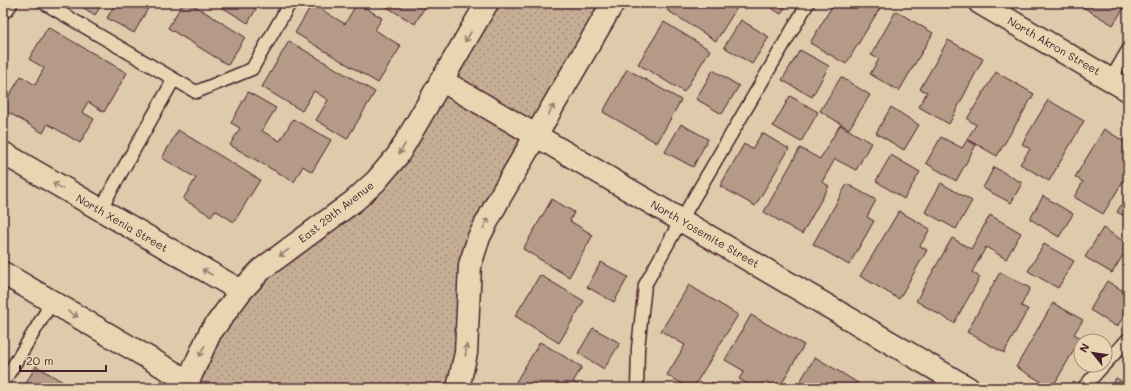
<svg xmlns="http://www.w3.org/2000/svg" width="1131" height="391" viewBox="0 0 1131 391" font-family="Mali,sans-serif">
<defs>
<pattern id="park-dots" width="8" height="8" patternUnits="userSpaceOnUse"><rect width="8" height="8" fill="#c6ae95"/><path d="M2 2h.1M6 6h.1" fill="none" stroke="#a38d7a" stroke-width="1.8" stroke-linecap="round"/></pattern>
</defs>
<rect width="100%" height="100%" fill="#decbab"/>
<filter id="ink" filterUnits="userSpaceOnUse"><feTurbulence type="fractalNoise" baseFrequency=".025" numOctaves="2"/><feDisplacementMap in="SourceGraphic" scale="8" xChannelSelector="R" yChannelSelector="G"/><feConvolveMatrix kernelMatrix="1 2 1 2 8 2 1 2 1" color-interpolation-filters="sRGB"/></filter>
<g filter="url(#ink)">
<path fill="url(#park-dots)" stroke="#886660" d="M487 3H613L479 237 458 388H185L241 291 354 201Z"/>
<path fill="#b59a87" stroke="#4a1f2b" d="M76 3H103L95 15Z
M116 3H151L134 33 107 18Z
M183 3H190L245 37 228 65 168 28Z
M215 3H256L253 8 256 9 248 23Z
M357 3 382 18 375 30 401 46 378 83 295 33 312 4 345 24Z
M380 3H427L415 24Z
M671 3H740L716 41 667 10Z
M763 3H788L781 14Z
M834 3H883L846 64 810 43Z
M1076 3H1127L1113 25Z
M896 11 933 33 899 91 870 74 879 59 871 55Z
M741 20 769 37 752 64 724 47Z
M664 22 710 50 684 92 638 64Z
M48 27 127 73 104 112 88 102 82 112 94 119 80 143 48 124 43 133 3 109V106L21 76 35 85 44 68 29 59Z
M948 40 983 59 949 124 919 107 927 92 920 89Z
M289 41 375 92 347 139 316 120 328 100 314 91 302 111 262 87Z
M800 50 829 66 812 97 782 80Z
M627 69 681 100 657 143 603 112Z
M713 70 739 86 722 114 696 99Z
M996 72 1034 94 997 156 967 139 976 125 967 119Z
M841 77 870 95 849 129 820 111Z
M248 92 276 108 262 131 280 141 293 119 331 140 312 172 303 166 294 182 230 145 240 128 231 123Z
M790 96 818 112 801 142 773 126Z
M1048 100 1084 121 1049 181 1020 164 1030 149 1022 144Z
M891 107 919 125 904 150 876 133Z
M681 124 708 139 693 167 665 152Z
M840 125 871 143 856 170 835 159 822 182 829 186 802 234 764 212 800 148 820 159Z
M1104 129 1128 144V173L1103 214 1074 197 1083 182 1075 177Z
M178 130 260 180 234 222 215 210 211 216 183 199 196 178 162 158Z
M762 133 789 149 755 206 720 186 744 144 752 149Z
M941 137 962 148 967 140 976 145 956 181 926 163Z
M891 155 920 172 904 199 876 181Z
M994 167 1022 183 1011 203 983 188Z
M941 183 972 201 956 229 925 212Z
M847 184 876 200 867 217 874 221 849 265 813 244Z
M1128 193V218L1117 212Z
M1043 196 1073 214 1059 237 1030 219Z
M552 199 574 212 570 221 593 235 569 277 523 249Z
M899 211 930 229 920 246 927 250 899 299 860 276Z
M990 215 1021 233 1006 259 986 247 972 272 980 277 954 323 916 301 952 238 971 249Z
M1103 228 1128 244V247L1112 273 1085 257Z
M1044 244 1074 261 1058 288 1028 271Z
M601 262 628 277 614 302 587 287Z
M1000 272 1030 288 1021 306 1028 309 1004 353 967 332Z
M540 275 584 301 559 343 515 316Z
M1107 281 1128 294V309L1117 327 1090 310Z
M689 285 738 315 693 388H689L667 375 685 345 661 331Z
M1053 303 1083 320 1074 334 1081 338 1052 388 1016 367Z
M751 315 804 345 779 388H754L739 379 744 371 725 360Z
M593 328 620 343 604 369 578 353Z
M540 342 582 367 573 382 584 388H519L514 385Z
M815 357 858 383 855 388H796Z
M36 366 73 388H23Z
M1116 378 1128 385V388H1110Z
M712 382 723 388H708Z"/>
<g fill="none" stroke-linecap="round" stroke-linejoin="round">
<defs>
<path id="service" d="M44 3 196 92 252 69 290 3
M1111 79 1128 50
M100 210 174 79
M1105 364 1128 339
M3 383 52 302
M637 388 638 348 645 285 681 220 808 3
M1083 388 1104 365"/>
<path id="minor" d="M980 3 1128 90
M3 7 6 3
M441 80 968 388
M3 153 241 291
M3 273 188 381"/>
<path id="tertiary" d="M185 388 210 333 241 291 262 269 354 201 376 181 398 155 487 3
M458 388 466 353 470 265 479 237 500 197 613 3"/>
</defs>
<use href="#service" stroke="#4a1f2b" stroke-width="15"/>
<use href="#minor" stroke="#4a1f2b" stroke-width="25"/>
<use href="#tertiary" stroke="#4a1f2b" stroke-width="25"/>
<use href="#service" stroke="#e8d6b3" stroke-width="12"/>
<use href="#minor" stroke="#e8d6b3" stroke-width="22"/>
<use href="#tertiary" stroke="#e8d6b3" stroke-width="22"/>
</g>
<defs><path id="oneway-shaft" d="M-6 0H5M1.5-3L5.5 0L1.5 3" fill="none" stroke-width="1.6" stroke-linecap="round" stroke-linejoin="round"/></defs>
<g stroke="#997a6f">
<use href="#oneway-shaft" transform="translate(468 37) rotate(121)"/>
<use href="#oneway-shaft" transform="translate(551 110) rotate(-60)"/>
<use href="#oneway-shaft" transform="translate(402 149) rotate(121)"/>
<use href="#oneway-shaft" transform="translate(58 186) rotate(-149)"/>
<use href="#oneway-shaft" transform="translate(486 223) rotate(-62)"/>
<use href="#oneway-shaft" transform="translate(284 253) rotate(143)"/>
<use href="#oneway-shaft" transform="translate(207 272) rotate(-150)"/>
<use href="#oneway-shaft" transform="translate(73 314) rotate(30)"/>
<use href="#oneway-shaft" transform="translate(466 350) rotate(-85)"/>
<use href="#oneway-shaft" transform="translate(202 351) rotate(115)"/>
</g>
</g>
<g text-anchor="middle" stroke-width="3.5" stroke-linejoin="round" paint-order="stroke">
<g font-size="11" fill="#4a1f2b" stroke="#e8d6b3">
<text transform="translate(1054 46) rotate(30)" y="4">North Akron Street</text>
<text transform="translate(336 212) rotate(-38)" y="4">East 29th Avenue</text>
<text transform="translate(122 223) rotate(30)" y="4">North Xenia Street</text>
<text transform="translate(705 234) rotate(30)" y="4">North Yosemite Street</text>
</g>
</g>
<rect width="1131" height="391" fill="none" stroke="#e8d6b3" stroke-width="16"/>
<rect x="8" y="8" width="1115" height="375" fill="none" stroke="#4a1f2b" stroke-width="1.5" filter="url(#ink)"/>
<g transform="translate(1093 353) rotate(300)"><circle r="19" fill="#e8d6b3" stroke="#a98d7d"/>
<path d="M0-3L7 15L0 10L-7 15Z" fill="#4a1f2b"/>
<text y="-6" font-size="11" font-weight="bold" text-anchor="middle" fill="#4a1f2b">N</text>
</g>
<path d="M20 365v6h86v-6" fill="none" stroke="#4a1f2b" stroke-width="2"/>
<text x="26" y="365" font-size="12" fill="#4a1f2b" stroke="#e8d6b3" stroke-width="3" paint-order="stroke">20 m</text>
</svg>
